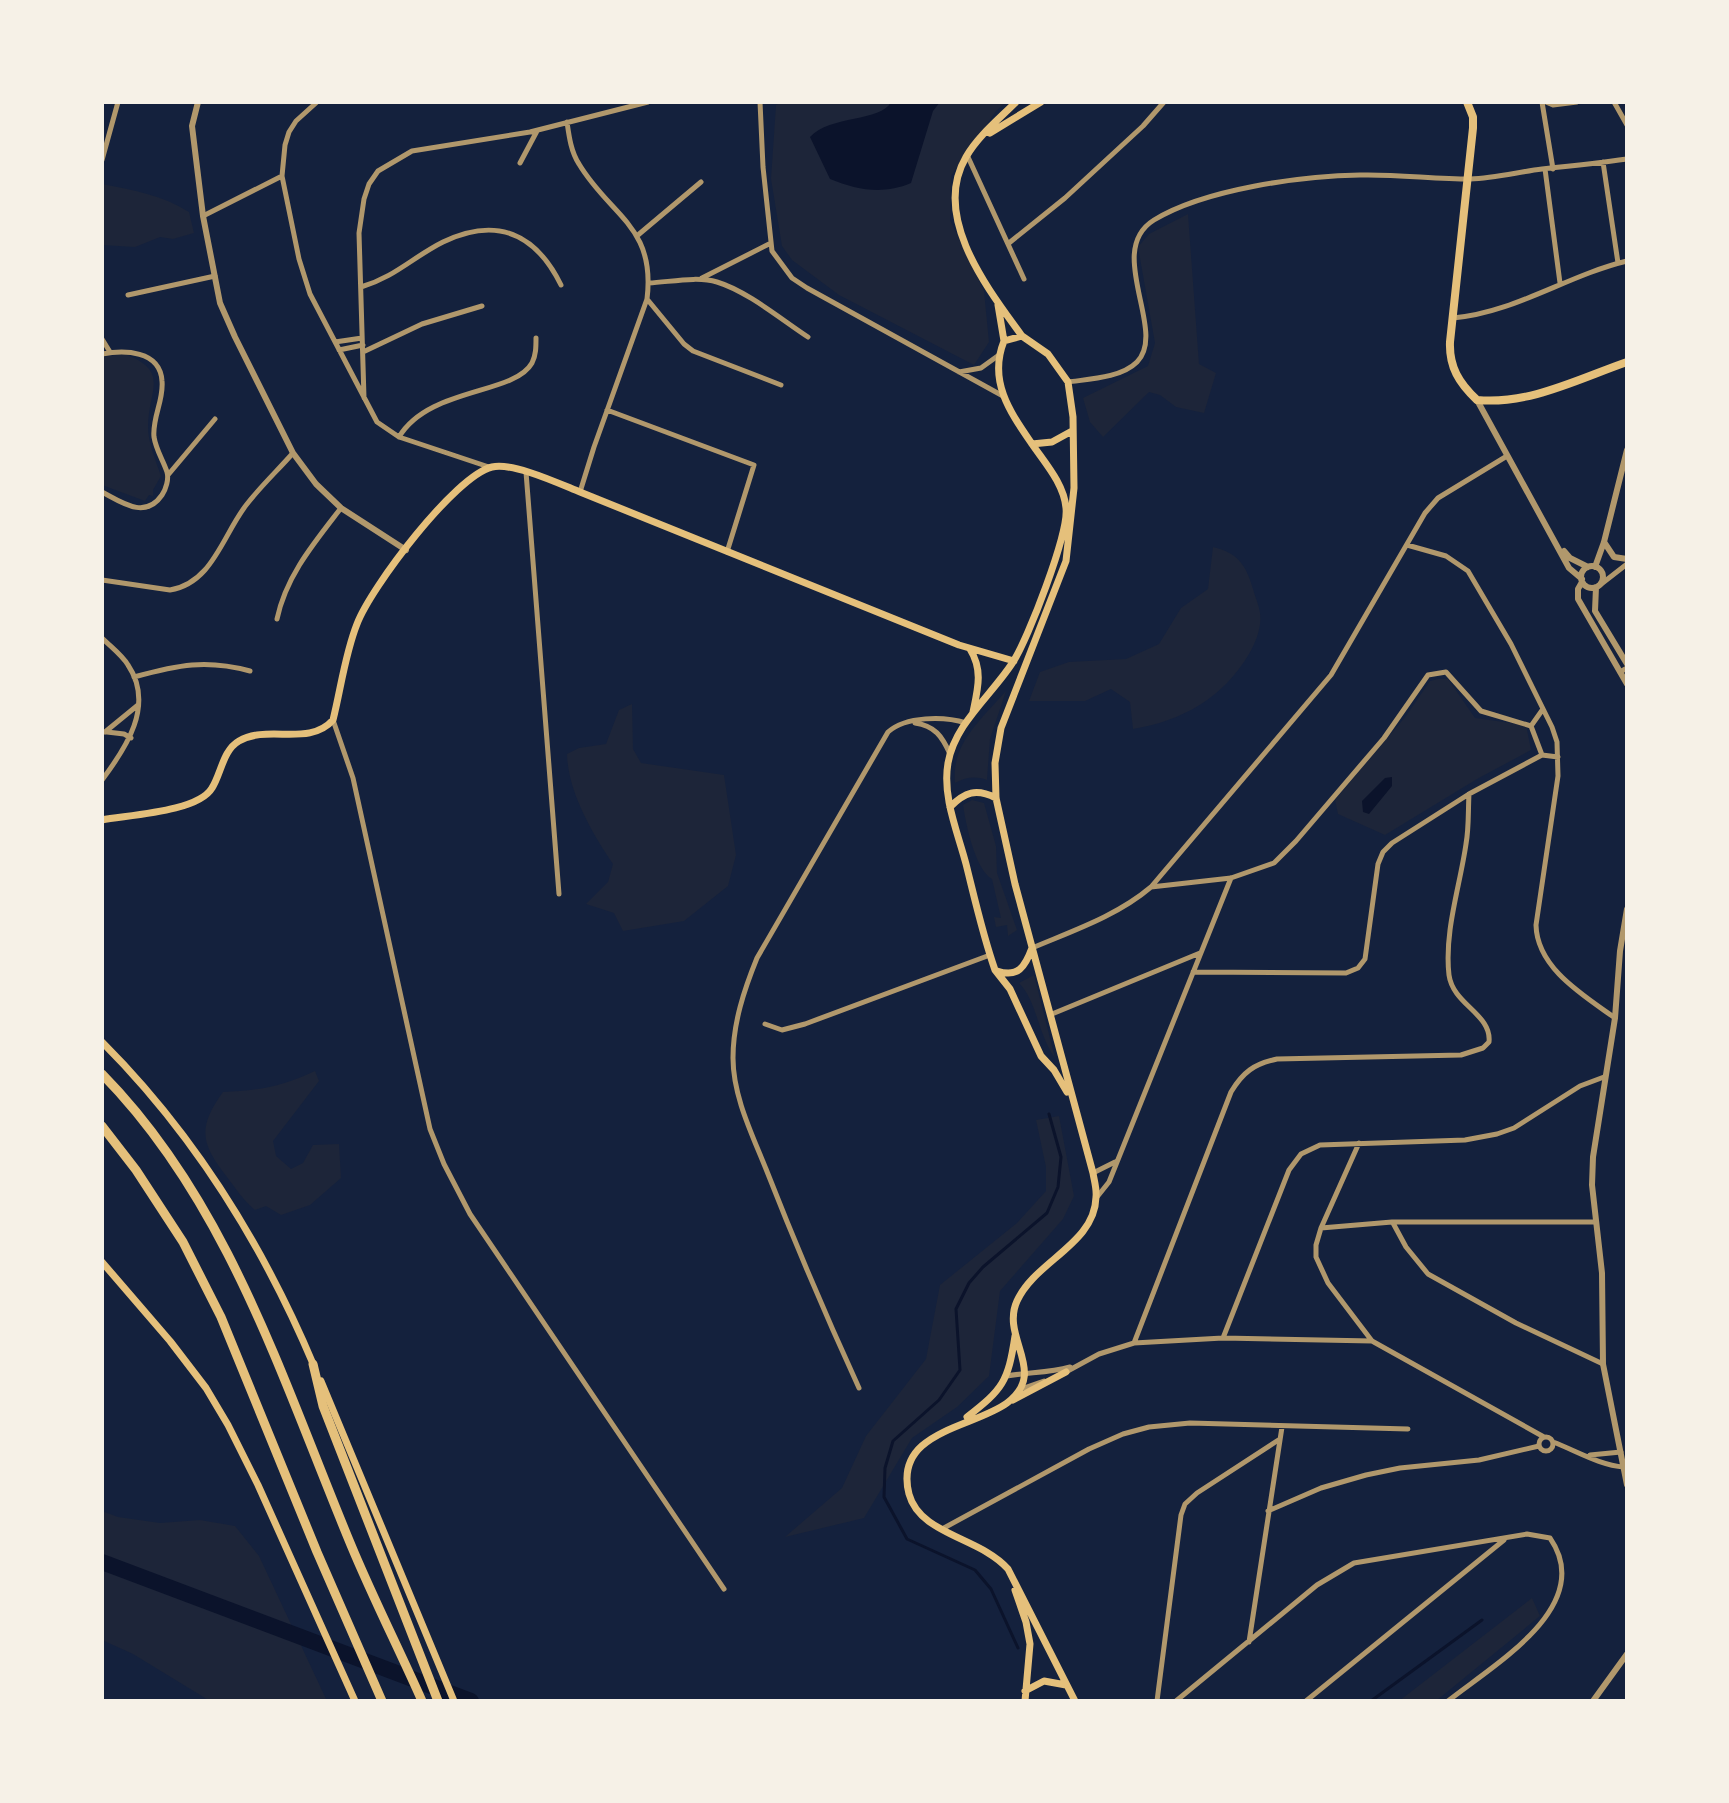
<svg xmlns="http://www.w3.org/2000/svg" width="1729" height="1803" viewBox="0 0 1729 1803" font-family="'Roboto Condensed',sans-serif">
<rect width="100%" height="100%" fill="#14213d"/>
<path fill="#1d2539" d="M782 102H1006L996 111 951 176 950 220 984 291 989 342 974 365 839 295 792 260 782 246 771 179 776 105Z
M102 184C133 190 162 195 189 212L194 233 173 239 160 237 135 247 102 245Z
M1188 214 1199 364 1216 373 1204 413 1176 407 1160 395 1149 392 1103 437 1090 422 1083 398 1148 366 1155 343 1138 247 1149 234Z
M125 354C171 372 148 390 148 427 148 443 156 461 161 476L153 490V496L149 495 145 501 102 485V357Z
M1213 547C1238 553 1246 565 1253 589 1255 597 1259 605 1260 613 1262 627 1256 642 1249 654 1223 698 1182 721 1133 729L1130 702 1111 689 1085 701H1029L1040 672 1069 662 1126 659 1159 644 1181 608 1208 589Z
M1438 679H1448L1475 718 1526 725 1531 750 1477 779 1385 835 1338 814 1335 800 1406 716 1430 681Z
M1006 691 990 739 987 780C975 776 967 777 955 783 951 743 982 719 1006 691Z
M632 704 633 749 641 763 724 775 736 855 728 886 684 921 623 931 614 913 586 904 608 882 613 864C592 833 568 792 567 754L579 748 606 744 619 710Z
M972 800 984 803 996 846 997 873 1017 930 1008 936 1007 925 996 927 994 917 1001 918 992 879C975 869 966 825 963 805Z
M1034 975 1055 1058C1038 1035 1037 1001 1019 983Z
M315 1071 319 1081 273 1141 276 1156 291 1169 303 1163 313 1145 339 1144 341 1178 310 1205 281 1215 266 1206 255 1210C243 1200 236 1189 227 1177 201 1144 197 1128 223 1092 257 1091 284 1086 315 1071Z
M1059 1116 1074 1196 1063 1219 1000 1291 989 1376 957 1407 912 1438 864 1518 785 1537 842 1488 866 1436 926 1359 940 1285 1017 1223 1046 1191V1167L1036 1120Z
M102 1511 118 1517 160 1523 200 1520 235 1526 259 1556 327 1701H210L133 1654 102 1640Z
M1532 1598 1540 1616 1436 1701H1399Z"/>
<path fill="#0b132b" d="M891 102H940L933 111 911 183C883 195 857 190 830 179L810 137C830 115 881 122 891 102Z
M1392 777V786L1369 814 1363 812 1362 801 1385 778Z"/>
<g fill="none" stroke-linecap="round" stroke-linejoin="round">
<path stroke="#0b132b" stroke-width="3" d="M1018 1648 991 1589 975 1570 907 1539 884 1497 885 1468 893 1441 939 1400 960 1370 956 1309 969 1283 983 1267 1047 1213 1058 1187 1061 1157 1049 1114
M1371 1701 1482 1620"/>
<path stroke="#0b132b" stroke-width="16" d="M102 1562 471 1701"/>
<path stroke="#b1986c" stroke-width="5" d="M317 102 296 121 289 132 285 145 282 176 299 259 310 294 377 422 399 437 489 467
M760 102 763 167 772 251 792 278 807 288 1003 396
M1542 102 1553 169
M1546 102 1553 105 1577 102
M1614 102 1627 125
M567 122C569 136 571 152 579 164 610 216 656 226 647 299L594 447 580 492
M968 157 1024 279
M102 160 118 102
M1603 162 1618 263
M520 163 537 131
M1545 169 1560 283
M203 216 282 176
M638 235 701 182
M1009 243 1065 198 1143 126 1164 102
M702 278 771 243
M649 283C670 282 697 276 717 282 747 291 782 320 808 337
M361 287C395 277 413 257 443 242 497 216 536 234 561 285
M128 295 215 276
M647 299 684 344 693 351 781 385
M1453 318C1514 313 1568 275 1627 261
M102 339 110 352
M335 342 362 338
M339 350 363 345
M363 352 422 324 482 306
M102 354C124 350 160 350 162 381 164 400 152 418 154 437 156 450 163 460 167 472 169 479 166 489 162 495 145 520 121 502 102 492
M959 372 981 368 999 355
M1068 382C1089 379 1121 378 1137 362 1168 331 1104 251 1154 220 1205 189 1301 176 1360 175 1397 174 1433 179 1470 179 1495 178 1518 172 1542 169 1571 166 1599 163 1627 159
M364 398 359 233 364 199 369 184 378 171 412 151 530 132 648 102
M607 410 754 465 727 552
M399 437C429 387 514 395 532 363 536 355 536 347 536 338
M526 472 559 894
M168 475 215 419
M1407 545 1446 556 1468 571 1511 644 1552 727 1557 742 1558 776 1536 925C1537 968 1583 995 1615 1018
M102 580 170 590C213 583 223 534 247 504 261 486 278 470 293 453
M1600 585 1627 564
M277 619C286 576 314 543 341 508
M102 638C111 647 122 655 128 665 155 705 126 748 102 780
M1620 672 1627 668
M134 677C178 665 206 659 250 671
M333 720 353 778 430 1129 444 1164 470 1214 724 1589
M915 723C935 726 942 736 950 754
M1531 726 1542 755
M105 732 138 705
M107 732 124 734 131 738
M1151 887 1231 878 1274 863 1296 841 1384 738 1428 675 1446 672 1481 711 1531 726 1543 709
M1032 948C1072 931 1117 916 1151 887L1331 675 1425 513 1438 498 1507 456
M1193 972 1346 973 1358 968 1365 959 1378 864 1383 852 1392 843 1469 794 1542 755 1558 757
M1052 1014 1200 953
M765 1024 782 1030 805 1024 990 955
M1359 1143 1321 1228 1316 1245V1257L1328 1283 1372 1341
M1093 1173 1115 1162
M1097 1197 1109 1182 1231 878
M1393 1223 1406 1247 1428 1274 1516 1323 1603 1364
M1321 1228 1392 1222H1595
M1223 1338 1289 1170 1301 1154 1320 1145 1465 1140 1497 1134 1514 1128 1580 1086 1604 1077
M1134 1343 1231 1092C1243 1072 1254 1064 1277 1059L1461 1055 1483 1048 1489 1042C1492 1014 1453 1005 1449 975 1444 932 1460 886 1466 844 1469 828 1468 811 1469 794
M1064 1373 1099 1354 1134 1343 1223 1338 1372 1341 1544 1437
M1007 1376C1029 1372 1048 1373 1070 1367
M859 1388C826 1316 795 1243 766 1169 752 1134 733 1096 733 1058 733 1023 744 990 757 958L888 732C906 716 944 716 966 723
M1021 1389 1044 1381
M1539 1444a7 7 0 1 1 14 0a7 7 0 1 1-14 0Z
M1553 1442C1577 1451 1599 1465 1624 1467
M1590 1455 1621 1452
M1268 1511 1321 1488 1366 1475 1400 1468 1479 1460 1539 1446
M942 1529 1089 1449 1123 1434 1149 1427 1190 1423 1408 1429
M1249 1642 1282 1427
M1157 1701 1181 1515 1185 1504 1197 1493 1280 1439
M1176 1701 1317 1585 1354 1563 1527 1534 1550 1538C1597 1606 1493 1665 1448 1701
M1306 1701 1504 1540"/>
<path stroke="#b1986c" stroke-width="6" d="M198 102 192 126 203 216 220 303 235 337 293 453 316 484 341 508 406 550
M1477 400 1569 568 1582 579
M1604 542 1614 557 1627 559
M1564 551 1570 558 1588 567
M1581 577a11 11 0 1 1 22 0a11 11 0 1 1-22 0Z
M1595 567 1604 542 1627 450
M1582 582 1578 589V599L1627 684
M1596 587 1595 611 1627 664
M1627 909 1620 951 1615 1018 1593 1157 1592 1185 1602 1273 1603 1364 1627 1485
M1593 1701 1627 1654"/>
<path stroke="#e5c07b" stroke-width="7" d="M1016 102C999 119 978 136 966 157 931 217 988 289 1022 336
M990 133 1041 102
M998 305 1004 341
M1072 431 1052 442 1032 444C1010 412 988 381 1004 341L1022 336 1048 354 1068 382 1073 417 1074 488 1066 561 1001 728 995 763 996 798 1015 884 1093 1173C1094 1180 1097 1189 1096 1197 1095 1244 1035 1261 1017 1301 1000 1338 1049 1372 1007 1403 973 1428 893 1431 909 1494 920 1535 980 1537 1008 1569L1075 1701
M1032 444C1045 463 1064 484 1066 508 1069 533 1028 639 1013 662 992 695 955 723 948 763 942 797 958 833 966 864 975 900 983 936 995 970L1010 989 1041 1056 1054 1070 1067 1092
M970 649C983 670 978 688 973 712
M950 807C965 792 976 788 996 798
M102 820C128 815 198 812 212 788 221 774 223 750 239 741 268 724 309 747 333 720 341 688 345 654 357 624 371 587 455 476 492 467 513 462 560 484 580 492L959 645 1014 661
M997 971C1018 978 1025 967 1032 948
M102 1042C195 1135 263 1245 314 1366
M102 1262 170 1341 206 1388 228 1425 258 1485 355 1701
M321 1381 454 1701
M1013 1400 1066 1372
M967 1417C1003 1389 1008 1382 1015 1336
M1015 1590 1026 1622 1030 1644 1025 1701
M1025 1691 1044 1681 1066 1685"/>
<path stroke="#e5c07b" stroke-width="8" d="M1467 102 1473 117V128L1450 342C1449 367 1459 383 1477 400 1529 405 1578 379 1627 362"/>
<path stroke="#e5c07b" stroke-width="9" d="M102 1074C229 1203 283 1382 351 1545 373 1598 399 1649 422 1701
M102 1126 136 1170 183 1242 221 1317 317 1552 382 1701
M313 1364 323 1406 438 1701"/>
</g>
<rect width="1729" height="1803" fill="none" stroke="#f6f1e7" stroke-width="208"/>
</svg>
